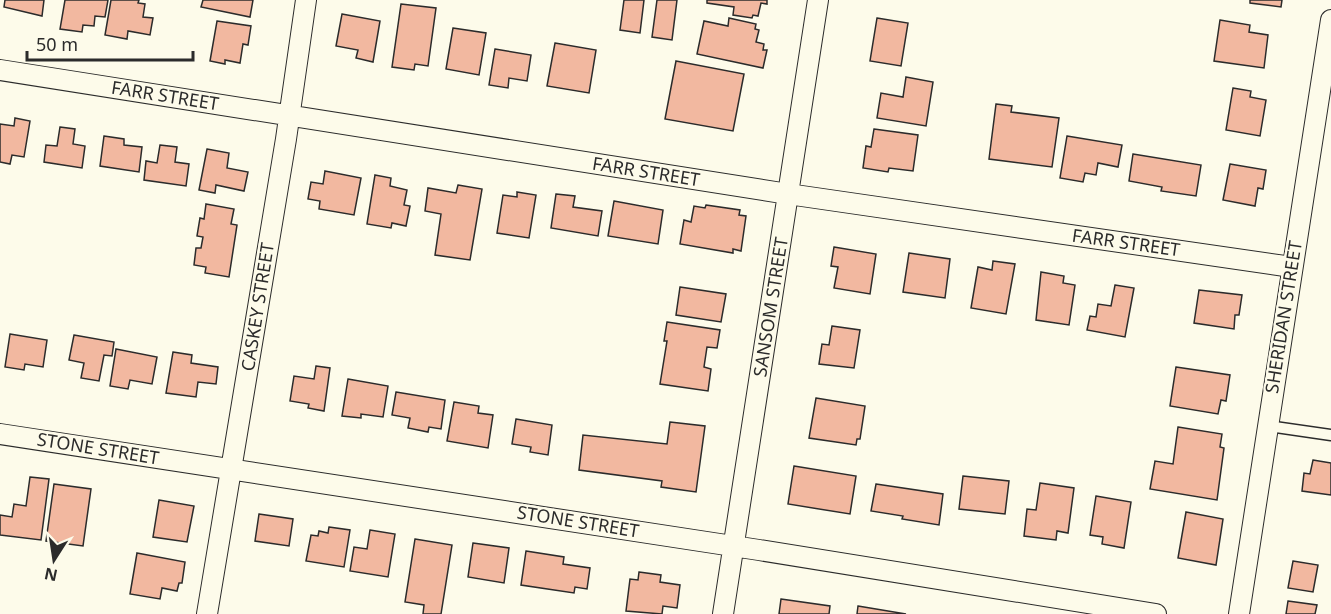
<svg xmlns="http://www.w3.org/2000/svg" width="1331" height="614" viewBox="0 0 1331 614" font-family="'Noto Sans',sans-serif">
<rect width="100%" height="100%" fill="#fdfbea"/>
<path fill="#f2b8a0" stroke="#2b2b2b" stroke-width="1.5" d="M5 0H44L42 16 4 7Z
M65 0H108L105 17 95 16 94 26 83 25 82 32 60 29Z
M111 0H139L138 3 145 4 143 17 153 18 150 35 128 31 127 39 105 35Z
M203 0H253L250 17 201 7Z
M624 0H644L640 33 620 30Z
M657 0H677L672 40 652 37Z
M707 0H767V4L761 3 758 16 753 15 752 18 733 15 734 7 707 3Z
M1250 0H1282L1281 7 1250 3Z
M401 4 436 8 428 66 415 64 414 70 392 67Z
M342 14 380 21 373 62 356 58 358 50 336 46Z
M729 18 756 24 755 29 759 30 756 42 764 44 763 50H767L763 68 697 54 704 21 728 26Z
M877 18 908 23 901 66 870 61Z
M1220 20 1250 25 1249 32 1268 35 1264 68 1214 61Z
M217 21 251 26 248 45 243 44 240 63 225 60V64L210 61Z
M453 28 486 33 479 75 446 69Z
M555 43 596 50 589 93 547 86Z
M495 49 531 55 527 81 509 78 508 88 489 85Z
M676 61 744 74 733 131 665 119Z
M906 77 933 82 926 126 877 118 881 93 903 97Z
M1233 88 1251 91 1250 97 1266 100 1260 136 1226 130Z
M996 104 1012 106 1011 112 1059 118 1052 167 989 159Z
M15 118 30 121 24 157 12 155 10 164 0 162V124L14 126Z
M60 127 75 129 73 144 85 146 82 168 44 162 46 145 57 146Z
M874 129 918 135 913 171 889 168 888 172 863 168 866 146 871 147Z
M104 136 124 139V145L142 147 139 172 100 166Z
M1067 136 1122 145 1118 167 1098 163 1096 175 1085 173 1083 182 1060 178Z
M160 145 177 147 175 162 189 164 186 186 144 180 146 161 157 163Z
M207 149 229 153 227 168 248 172 244 191 216 185 215 193 199 190Z
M1133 154 1201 165 1196 196 1161 191 1162 187 1129 181Z
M1230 164 1266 170 1263 189 1258 188 1255 206 1223 200Z
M325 171 361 178 354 215 319 209 320 201 308 199 311 182 323 184Z
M375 175 391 178 390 186 407 190 404 205 410 206 406 226 392 223 391 228 367 224Z
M458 185 482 189 470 260 435 255 441 214 425 211 428 188 456 193Z
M517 192 536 195 529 238 497 233 503 195 517 197Z
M556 194 575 196 573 207 602 211 598 236 551 228Z
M614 201 663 210 658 244 608 236Z
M206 204 234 209 231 224 237 225 229 277 205 273 206 267 194 265 196 248H201L203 237 197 236 200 218 204 219Z
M706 205 740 210 739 215 746 216 741 251 733 249V253L680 244 684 220 691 222 694 206 705 208Z
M834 247 876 254 870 294 834 288 838 267 831 266Z
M909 253 950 259 945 298 903 292Z
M993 261 1015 264 1006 314 971 308 978 267 992 270Z
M1041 272 1064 276 1063 283 1075 285 1069 325 1036 320Z
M1115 285 1134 288 1125 337 1087 330 1090 316 1096 317 1098 304 1111 306Z
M680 287 726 294 721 322 676 315Z
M1199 290 1242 295 1239 315H1235L1234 329 1194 323Z
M667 322 720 330 717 348 707 347 704 367 711 369 708 391 660 384 667 341H664Z
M832 326 860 330 854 368 819 364 822 344 829 345Z
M10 334 47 340 43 367 25 364 24 370 5 367Z
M74 335 114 342 112 356 104 355 99 381 81 378 84 363 69 360Z
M116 349 157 357 152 384 130 380 128 389 110 386Z
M173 352 192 355 191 363 218 367 216 384 198 382 196 397 166 393Z
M316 366 330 368 324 411 308 408 309 404 290 401 294 376 314 379Z
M1176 367 1230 375 1226 401 1221 400 1218 414 1170 406Z
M348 379 388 386 383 417 361 414V418L342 416Z
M396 392 445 400 441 429 429 427 428 432 408 428 410 418 392 415Z
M816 398 865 406 860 439H857L856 445 809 438Z
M454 402 479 406 478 413 493 415 488 448 447 441Z
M516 419 552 425 548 455 530 452 531 447 512 444Z
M670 422 705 426 696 492 661 487 662 481 579 470 583 435 667 444Z
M1178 427 1222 434 1220 447 1224 448 1217 500 1150 489 1155 461 1173 464Z
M1313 460 1331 463V495L1302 491 1304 473 1310 474Z
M794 466 856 476 850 514 788 504Z
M963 476 1009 481 1005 514 959 509Z
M30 477 49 479 41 540 0 535V515L12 517 14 504 26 506Z
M1040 483 1074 488 1068 533 1057 531 1056 540 1024 536 1027 509 1036 510Z
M54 484 91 489 83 546 46 541Z
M876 484 943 494 939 525 902 519 903 516 871 511Z
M1096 496 1131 502 1124 548 1102 544 1103 537 1090 535Z
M159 500 194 506 187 542 153 537Z
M1186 512 1223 519 1216 565 1178 558Z
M259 514 293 519 289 546 255 541Z
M329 527 350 530 344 567 306 561 311 535 318 536 319 531 328 533Z
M370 530 395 534 388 577 350 571 354 547 367 549Z
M415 539 452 545 441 614H423L424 605 405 602Z
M473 543 509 548 504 583 468 577Z
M526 551 564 557 563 564 590 568 587 589 575 587 574 593 521 585Z
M137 553 185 562 182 583H179L177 591 162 588 160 599 130 594Z
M1293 561 1318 565 1313 592 1288 588Z
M639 572 661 575 660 582 680 585 677 608 663 606 662 614 626 611 630 579 638 580Z
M781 599 830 606 829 614H779Z
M1288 601 1317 605 1315 614H1286Z
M858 606 906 614H857Z"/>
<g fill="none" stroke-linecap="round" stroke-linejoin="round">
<defs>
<path id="lane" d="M1268 426 1331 435"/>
<path id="street" d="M0 70 788 194 1292 267
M0 434 759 550 1156 614
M207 614 286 139 306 0
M723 614 818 0
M1239 614 1331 20"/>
</defs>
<use href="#lane" stroke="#2b2b2b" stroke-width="13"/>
<use href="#street" stroke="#2b2b2b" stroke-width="22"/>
<use href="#lane" stroke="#fdfbea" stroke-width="10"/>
<use href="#street" stroke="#fdfbea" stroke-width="20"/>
</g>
<g text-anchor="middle" stroke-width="4.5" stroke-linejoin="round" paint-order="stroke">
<g font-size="18" fill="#2b2b2b" stroke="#fdfbea">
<text transform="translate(165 96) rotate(9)" y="6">FARR STREET</text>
<text transform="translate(646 172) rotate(9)" y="6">FARR STREET</text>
<text transform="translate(1126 243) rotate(8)" y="6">FARR STREET</text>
<text transform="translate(258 307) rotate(-81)" y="6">CASKEY STREET</text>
<text transform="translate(771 307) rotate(-81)" y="6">SANSOM STREET</text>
<text transform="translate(1284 317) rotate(-81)" y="6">SHERIDAN STREET</text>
<text transform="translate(98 449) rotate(9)" y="6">STONE STREET</text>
<text transform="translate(578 522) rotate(9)" y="6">STONE STREET</text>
</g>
</g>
<g transform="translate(54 560) rotate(192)" stroke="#fdfbea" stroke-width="4.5" paint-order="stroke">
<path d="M0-4.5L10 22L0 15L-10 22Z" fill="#2b2b2b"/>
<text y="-9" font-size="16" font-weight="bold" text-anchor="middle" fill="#2b2b2b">N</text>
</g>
<path d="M27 51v9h166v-9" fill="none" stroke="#2b2b2b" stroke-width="3"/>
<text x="36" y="51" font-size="18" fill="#2b2b2b" stroke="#fdfbea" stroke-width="4.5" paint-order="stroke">50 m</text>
</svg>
